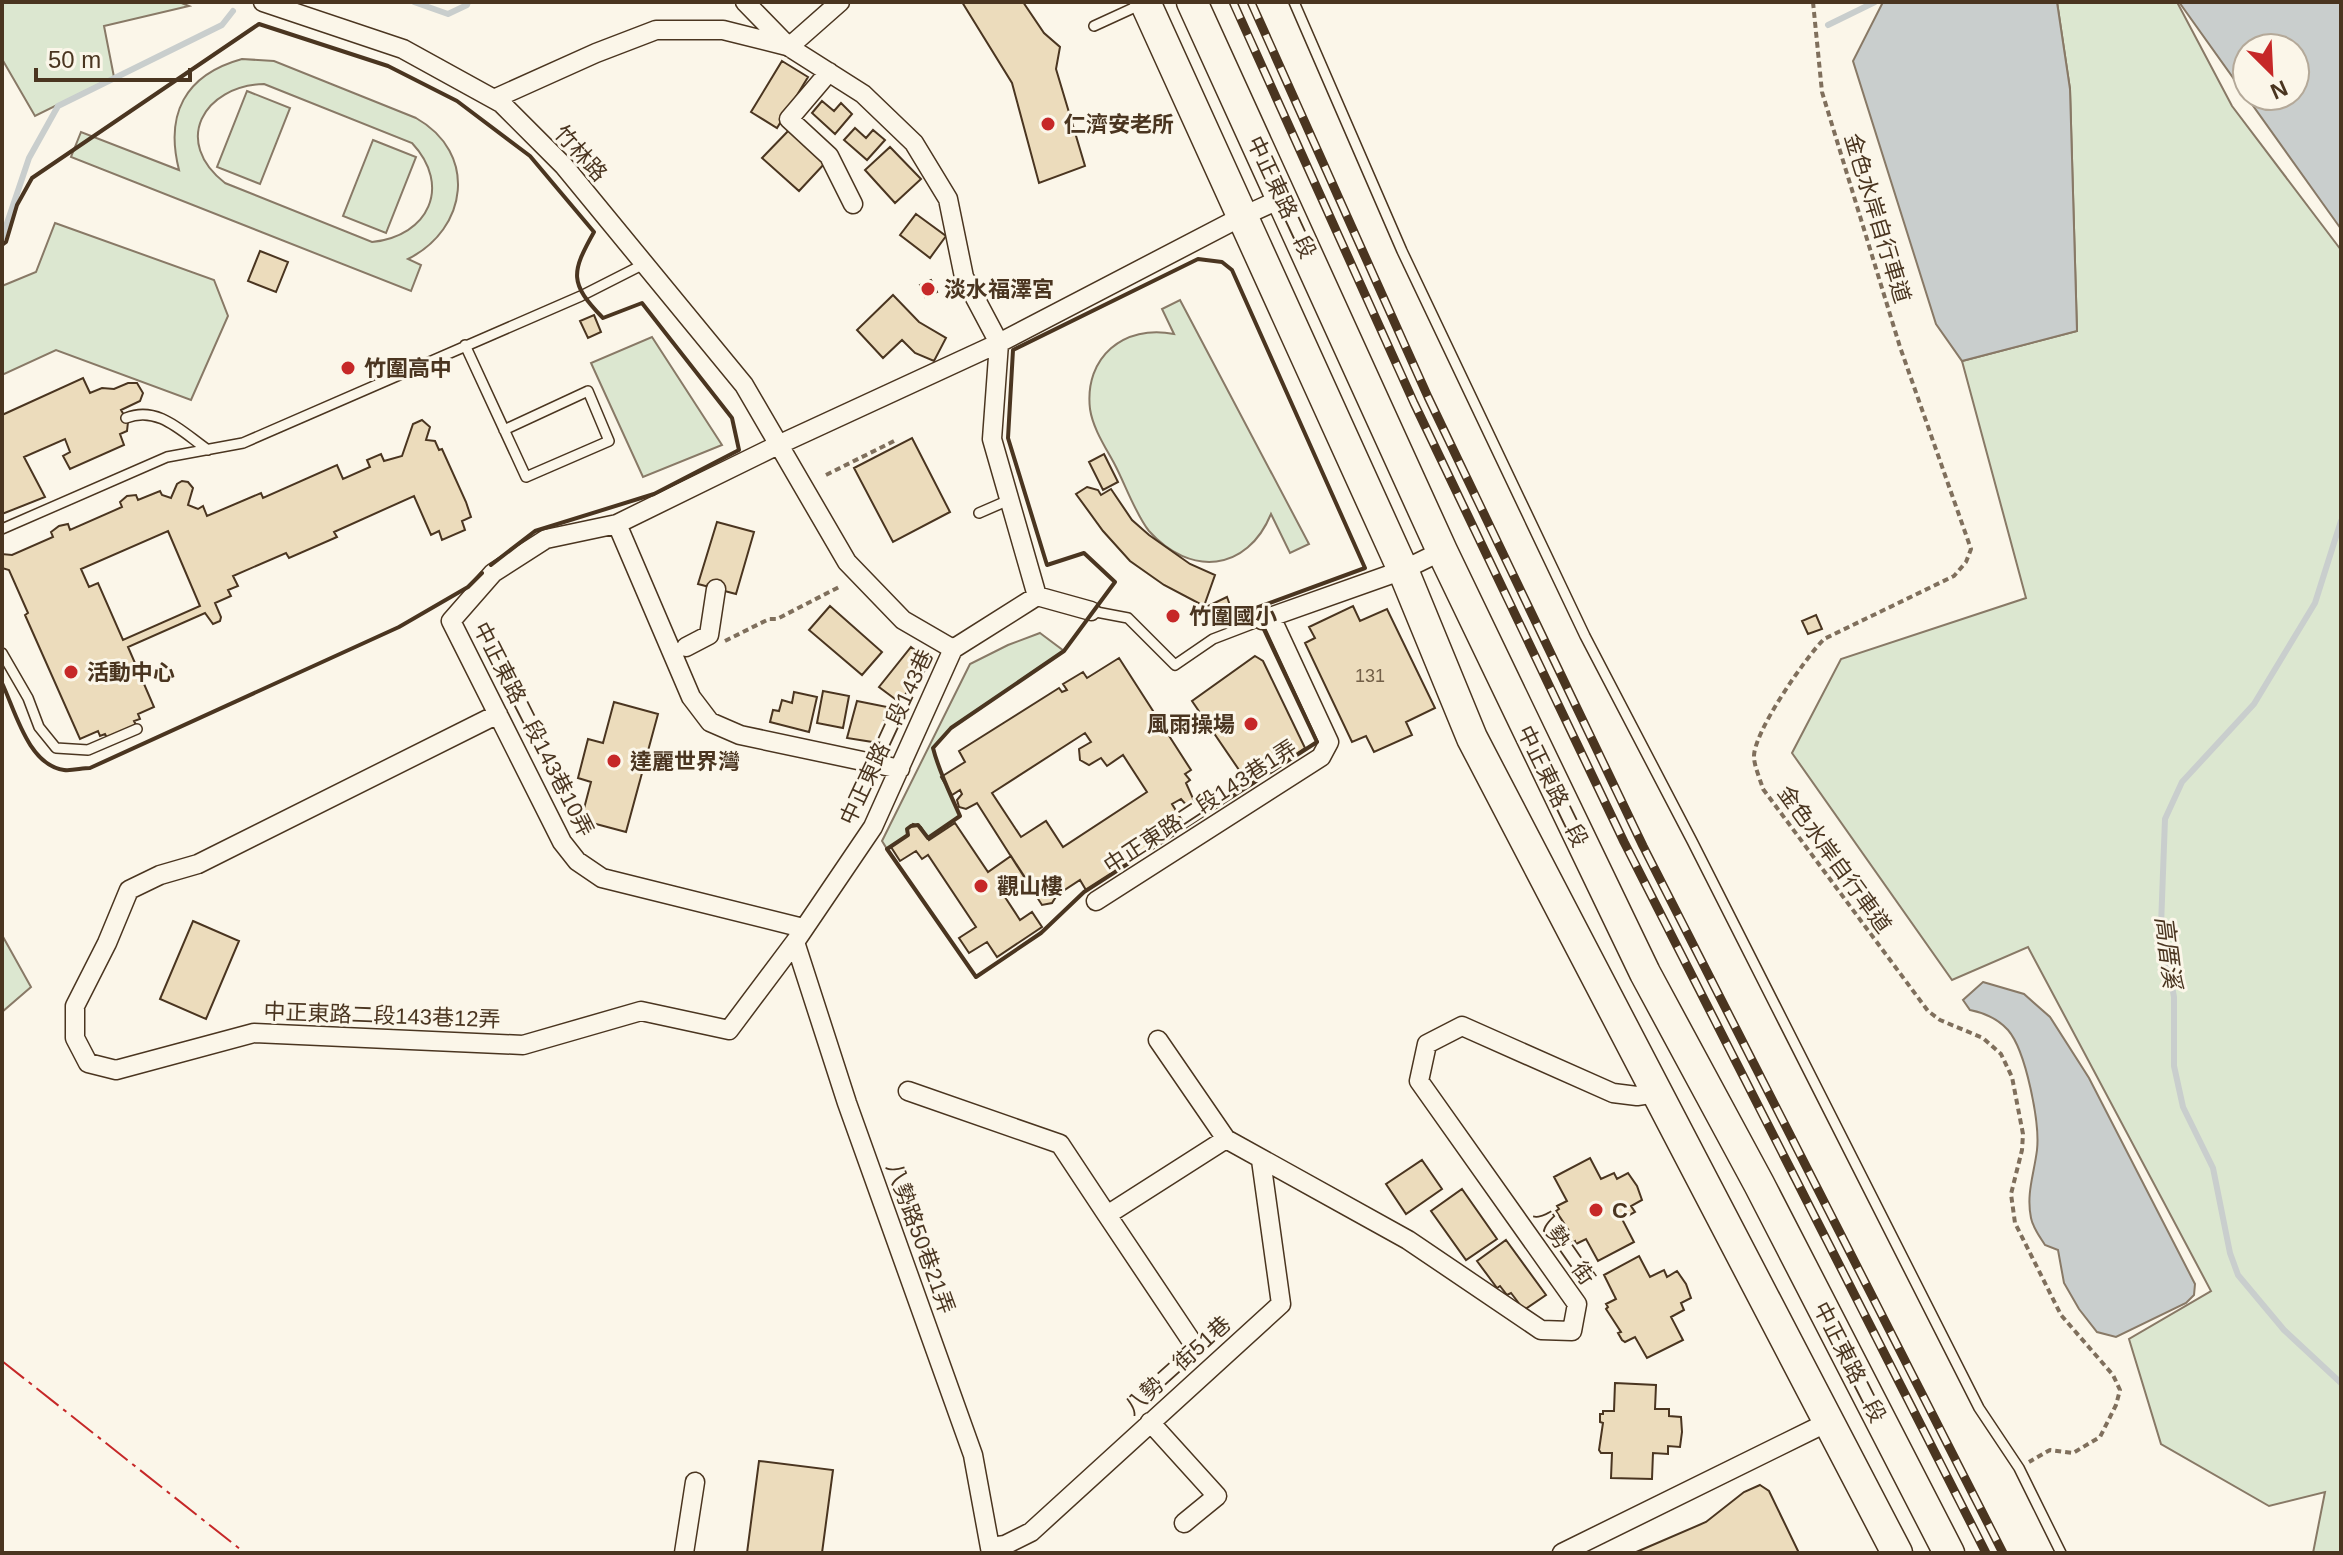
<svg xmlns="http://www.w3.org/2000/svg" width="2343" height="1555" viewBox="0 0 2343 1555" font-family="Helvetica,'Noto Sans TC',sans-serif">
<rect width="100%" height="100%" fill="#fbf6e9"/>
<path fill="#dce7d0" stroke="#887966" stroke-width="2" fill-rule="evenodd" d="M2 2H179L189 6 104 26 114 77 35 116 2 59Z
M2057 2H2177L2232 106 2341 250V1553H2313L2325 1492 2269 1506 2161 1444 2129 1339 2211 1291 2028 947 1952 980 1792 753 1841 659 2026 598 1962 361 2077 331 2070 89Z
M242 59 274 61 416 118C478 153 468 229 408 259L421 265 411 291 71 157 81 132 179 170C165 115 184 75 242 59ZM264 84 412 143C452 186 429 236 372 242L225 183C172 142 203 86 264 84Z
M247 91 290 108 260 184 217 167Z
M373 140 416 157 386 233 343 216Z
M55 223 214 280 228 316 191 400 56 350 2 375V286L36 272Z
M1180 300 1309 544 1290 553 1271 514C1247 572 1190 577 1149 531 1136 515 1125 484 1115 465 1106 448 1093 429 1090 409 1084 357 1124 324 1174 334L1162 309Z
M652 337 722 445 643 477 591 363Z
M1040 633 1064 651 951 728 933 748C939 772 950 793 960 816L928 838 918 825 911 826 907 829 908 835 887 849 882 841 970 664 1008 645Z
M2 935 31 987 2 1012Z"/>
<path fill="#c9cecd" stroke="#887966" stroke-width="2" fill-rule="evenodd" d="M1883 2H2057L2070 89 2077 331 1962 361 1936 324 1853 61Z
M2179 2H2341V229ZM2247 48H2295V96H2247Z
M1983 982 2024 994 2050 1017 2089 1078 2195 1284 2194 1295 2186 1303 2116 1337 2097 1332 2079 1309 2064 1283 2058 1250 2045 1245C2040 1237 2033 1228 2031 1218 2026 1194 2034 1174 2037 1150 2040 1123 2026 1051 2008 1030 1998 1019 1985 1013 1970 1010L1963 1000Z"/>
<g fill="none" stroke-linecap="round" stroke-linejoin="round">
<path stroke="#c9cecd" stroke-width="6" d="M414 2 448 14 467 5 468 2
M1828 25 1875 2
M2 238 29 158 58 106 222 25 233 11
M2341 521 2315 603 2254 704 2182 782 2165 819 2161 926 2174 997V1066L2183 1107 2213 1168 2230 1253 2238 1275 2284 1330 2341 1383"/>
</g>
<path fill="#ecdcbc" stroke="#4a3520" stroke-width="2" fill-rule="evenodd" d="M962 2H1023L1044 33 1060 47 1056 69 1085 166 1039 183 1012 83Z
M782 61 808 77 777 128 751 112Z
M822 101 834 111 841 103 852 114 835 134 812 113Z
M791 128 826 162 799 191 762 158Z
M855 128 866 138 873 130 885 140 867 160 844 140Z
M890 147 921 179 895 203 865 170Z
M916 214 946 236 930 258 900 235Z
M260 251 288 262 276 292 248 281Z
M931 280 937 292 925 297 920 285Z
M893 295 919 322 946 338 934 361 915 353 902 340 883 358 857 330Z
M594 315 601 332 588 338 580 321Z
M83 378 90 393 102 388 114 389 128 383H137L143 393 140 401 121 410 128 422 127 431 120 434 124 445 70 469 63 456 70 452 65 439 24 457 45 497 2 514V415Z
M422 420 430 427 426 440 435 441 439 450 442 449 466 502 471 517 462 521 465 530 442 540 439 531 431 535 414 496 334 532 337 537 289 558 286 553 233 576 238 586 228 590 231 596 215 603 221 617 220 621 213 624 205 613 128 647 154 707 138 714 140 719 134 721 136 725 107 738 105 734 100 736 98 731 80 739 25 615 28 613 9 570 2 568V554L12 555 53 537 51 532 59 526 68 524 70 530 122 507 120 502 127 496 136 495 138 500 160 491 162 495 171 498 177 484 182 481 188 482 193 488 188 505 198 509 203 506 207 516 261 493 263 498 337 465 343 479 370 467 367 460 381 454 384 461 402 456 413 424ZM168 531 200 606 123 640 98 583 89 587 81 569Z
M912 438 950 512 893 542 854 468Z
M1104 454 1118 482 1103 490 1089 462Z
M1087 487 1098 490 1101 495 1111 489 1132 520 1149 535 1190 564 1215 575 1204 606 1164 585 1130 561 1103 531 1076 494Z
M717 522 754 532 736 594 698 584Z
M1227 597 1232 611 1214 619 1208 606Z
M830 606 882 652 862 675 809 630Z
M1353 606 1360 621 1387 609 1435 708 1406 722 1412 735 1374 752 1366 736 1352 742 1305 643 1315 638 1309 627Z
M1816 615 1822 629 1808 634 1802 621Z
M911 647 931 663 899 702 879 687Z
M1255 656 1263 661 1305 748 1250 786 1192 701Z
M1119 658 1191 770 1185 774 1190 780 1186 783 1195 803 1188 807 1181 799 1172 804 1186 827 1086 890 1080 880 1057 895 1052 903 1042 905 977 803 966 809 959 807 957 800 962 794 960 790 952 795 941 777 965 762 959 751 1059 688 1062 692 1067 690 1063 684 1083 672 1087 678ZM1085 733 1091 742 1079 749 1080 760 1089 765 1101 758 1107 766 1123 755 1147 792 1063 847 1046 821 1021 837 992 793Z
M823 691 849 696 843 728 817 723Z
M794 692 817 697 809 732 770 722 773 710 779 711 782 700 792 703Z
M857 701 887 707 879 743 847 738Z
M614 702 658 714 626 832 581 820 591 782 578 778 588 739 603 743Z
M955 823 988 872 1011 856 1026 879 1003 894 1020 920 1032 912 1042 927 997 957 987 942 969 953 959 938 976 927 928 855 922 859 916 851 900 861 891 847 908 835 907 829 913 824 921 827 929 840Z
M193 921 239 941 206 1019 160 999Z
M1590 1158 1601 1179 1614 1173 1617 1179 1628 1173 1637 1186 1642 1200 1631 1206 1635 1212 1622 1219 1634 1242 1598 1261 1586 1239 1576 1244 1575 1241 1572 1243 1568 1235 1571 1234 1556 1211 1559 1209 1557 1206 1567 1201 1554 1177Z
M1422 1160 1442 1189 1406 1214 1386 1184Z
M1462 1189 1497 1239 1466 1260 1431 1211Z
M1506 1240 1546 1295 1524 1310 1511 1293 1507 1295 1500 1286 1497 1288 1477 1261Z
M1639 1256 1650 1277 1664 1270 1667 1277 1677 1271 1686 1284 1691 1298 1681 1303 1684 1310 1671 1317 1683 1340 1647 1358 1635 1337 1625 1342 1622 1340 1618 1333 1621 1332 1606 1309 1608 1307 1606 1304 1616 1299 1604 1275Z
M1615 1383 1656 1385 1655 1409H1669V1416L1681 1417 1682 1432 1680 1447 1668 1446V1454L1653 1453 1652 1479 1611 1478 1612 1453H1601L1599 1450 1603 1423 1600 1422V1414H1603V1411H1614Z
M759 1461 833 1470 822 1553H747Z
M1760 1485 1769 1491 1799 1553H1634L1706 1522 1744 1492Z"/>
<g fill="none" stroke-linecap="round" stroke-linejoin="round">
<defs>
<path id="lane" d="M1294 2 1402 251 1585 636 1692 841 1979 1408 2019 1468 2061 1553
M1094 26 1142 4
M465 345 526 477 609 441 588 391 504 430
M126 418C158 405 182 432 208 450
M979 513 1009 500
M2 529 167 457 243 443 581 296 644 264
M1091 611 1128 618 1175 665 1213 639 1260 621
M2 653 28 698 39 727 56 748 88 750 137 729"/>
<path id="street" d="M263 2 403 49 501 103 564 166 744 385 847 562 903 620 953 649
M789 47 840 2
M829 72 789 119 829 156 853 204
M496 98 596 53 656 30H723L787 46
M617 524 778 445 999 343 964 277 948 199 914 143 863 94 789 47 745 2
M1037 596 992 439 999 343 1241 217 1283 198
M1262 620 1403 570 1442 551
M686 647 709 635 716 589
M498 714 198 864 160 875 129 890 107 943 75 1006V1038L88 1063 116 1070 254 1033 523 1045 641 1011 729 1030 795 942 873 827 953 649 1037 596 1091 611
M1096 901 1321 757 1329 742 1271 617
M803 928 602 878 577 861 562 842 451 621 493 573 546 539 617 524 691 697 710 722 740 735 900 769
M795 942 847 1103 973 1455 991 1553
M1158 1040 1226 1139 1408 1240 1541 1330 1572 1331 1577 1304 1419 1081 1427 1044 1462 1026 1613 1093 1637 1096 1657 1093
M908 1091 1060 1144 1107 1215 1226 1139
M1107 1215 1192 1342
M1150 1422 1217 1496 1184 1523
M991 1547 1005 1545 1031 1532 1281 1304 1261 1160
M684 1553 695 1482
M1562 1553 1828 1422"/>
<path id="primary" d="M1145 2 1403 570 1472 738 1897 1553
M1192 2 1442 551 1645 973 1759 1184 1949 1553"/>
</defs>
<use href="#lane" stroke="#4a3520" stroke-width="12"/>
<use href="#street" stroke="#4a3520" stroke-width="21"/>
<use href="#primary" stroke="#4a3520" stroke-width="33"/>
<path stroke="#7f6f5c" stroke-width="4" stroke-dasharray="6 4" stroke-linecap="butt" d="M1813 2 1822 92 1900 347 1971 549 1966 562 1954 576 1824 639C1806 657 1752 734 1754 758 1755 768 1760 779 1763 789L1928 1011 1940 1020 1983 1038 2001 1054 2012 1077 2023 1134 2022 1150 2011 1194 2015 1223 2061 1315 2113 1375 2120 1390 2116 1405 2100 1437 2073 1453 2050 1450 2029 1462
M826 475 896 440
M725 641 769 619H777L841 586"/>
<use href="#lane" stroke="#fbf6e9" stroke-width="9"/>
<use href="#street" stroke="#fbf6e9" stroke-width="18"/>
<use href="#primary" stroke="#fbf6e9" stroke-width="30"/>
<defs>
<path id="rail" d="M1233 2 1414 403 1624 842 1986 1553
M1251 2 1428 397 1643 846 2003 1553"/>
</defs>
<use href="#rail" stroke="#4a3520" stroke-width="9"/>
<use href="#rail" stroke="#fbf6e9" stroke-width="6" stroke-dasharray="18" stroke-linecap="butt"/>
<path stroke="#4a3520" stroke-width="4" d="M2 245 6 242 17 205 32 178 259 24 388 66 457 101 530 156 594 232C571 273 569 283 603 318L642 303 732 418 739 450 654 494 535 531 491 565
M1198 259 1222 262 1232 270 1365 568 1256 608 1260 621 1317 742 1084 892 1041 933 976 977 887 849 908 835 907 829 911 826 918 825 928 838 960 816C950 793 939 772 933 748L951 728 1064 651 1115 582 1084 553 1047 565 1008 438 1013 350Z
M2 683C15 710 28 765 64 770 72 771 82 768 90 768L399 627 468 587 482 573"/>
<path stroke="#c62828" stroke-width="2" stroke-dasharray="28 6 4 6" stroke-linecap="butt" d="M2 1361 245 1553"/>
</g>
<g fill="#c62828" stroke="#fbf6e9" stroke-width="3">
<circle cx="1048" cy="124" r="8"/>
<circle cx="928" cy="289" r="8"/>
<circle cx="348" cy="368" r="8"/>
<circle cx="1173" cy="616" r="8"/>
<circle cx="71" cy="672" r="8"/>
<circle cx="1251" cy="724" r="8"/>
<circle cx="614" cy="761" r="8"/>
<circle cx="981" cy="886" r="8"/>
<circle cx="1596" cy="1210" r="8"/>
</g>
<g text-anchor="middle" stroke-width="6" stroke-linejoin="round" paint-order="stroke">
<g font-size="18" fill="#725f47">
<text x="1370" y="682">131</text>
</g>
<g font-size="22" font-weight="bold" fill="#4a3520" stroke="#fbf6e9" text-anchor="start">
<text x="1064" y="132">仁濟安老所</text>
<text x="944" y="297">淡水福澤宮</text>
<text x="364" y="376">竹圍高中</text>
<text x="1189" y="624">竹圍國小</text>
<text x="87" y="680">活動中心</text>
<text x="1235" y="732" text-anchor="end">風雨操場</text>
<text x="630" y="769">達麗世界灣</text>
<text x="997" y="894">觀山樓</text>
<text x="1612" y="1218">C</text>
</g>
<g font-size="22" fill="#4a3520" stroke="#fbf6e9">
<text transform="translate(581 153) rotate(48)" y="8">竹林路</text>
<text transform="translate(1282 197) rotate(65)" y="8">中正東路二段</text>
<text transform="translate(1878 218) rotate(73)" y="8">金色水岸自行車道</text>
<text transform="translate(534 729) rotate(63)" y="8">中正東路二段143巷10弄</text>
<text transform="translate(886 737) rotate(-65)" y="8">中正東路二段143巷</text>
<text transform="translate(1553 786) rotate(64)" y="8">中正東路二段</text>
<text transform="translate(1200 806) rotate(-33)" y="8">中正東路二段143巷1弄</text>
<text transform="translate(1835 859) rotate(54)" y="8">金色水岸自行車道</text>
<text transform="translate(382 1015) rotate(2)" y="8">中正東路二段143巷12弄</text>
<text transform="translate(921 1238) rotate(70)" y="8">八勢路50巷21弄</text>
<text transform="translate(1565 1246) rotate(55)" y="8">八勢二街</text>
<text transform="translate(1850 1362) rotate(63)" y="8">中正東路二段</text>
<text transform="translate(1177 1365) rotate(-42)" y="8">八勢二街51巷</text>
</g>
<g font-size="24" font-style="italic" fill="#4a3520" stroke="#fbf6e9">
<text transform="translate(2168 952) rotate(83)" y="8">高厝溪</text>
</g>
</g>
<rect width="2343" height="1555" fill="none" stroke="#4a3520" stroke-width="8"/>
<g transform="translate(2271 72) rotate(156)"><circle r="38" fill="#fbf6e9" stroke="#b4a999" stroke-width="2"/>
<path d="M0-6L14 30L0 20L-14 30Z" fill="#c62828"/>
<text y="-12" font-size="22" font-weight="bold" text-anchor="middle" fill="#4a3520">N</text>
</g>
<path d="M36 68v12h154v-12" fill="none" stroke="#4a3520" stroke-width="4"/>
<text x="48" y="68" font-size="24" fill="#4a3520" stroke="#fbf6e9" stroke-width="6" paint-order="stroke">50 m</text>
</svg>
